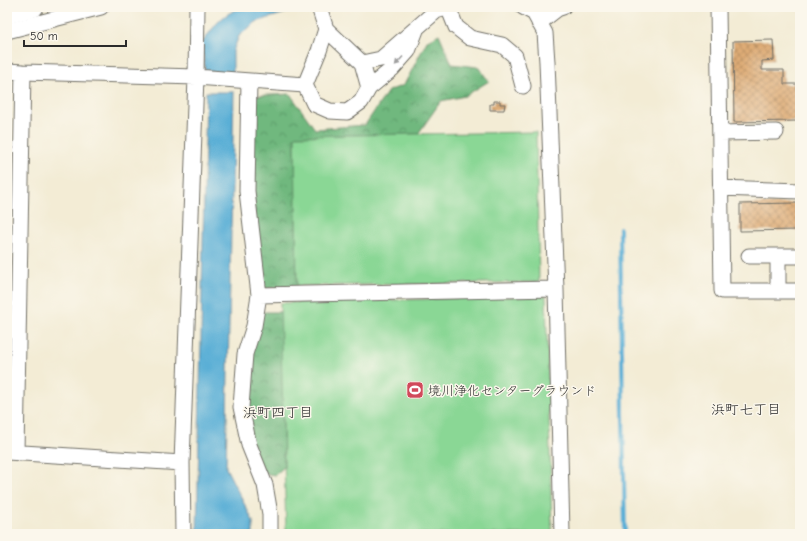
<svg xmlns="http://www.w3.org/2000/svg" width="807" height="541" viewBox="0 0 807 541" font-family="'Comic Neue','Klee One',sans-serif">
<defs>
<pattern id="forest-crowns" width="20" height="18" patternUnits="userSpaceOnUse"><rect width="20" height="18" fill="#6fb87e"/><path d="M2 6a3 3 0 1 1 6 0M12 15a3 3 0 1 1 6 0" fill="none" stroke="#5b9667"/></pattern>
<pattern id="building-cross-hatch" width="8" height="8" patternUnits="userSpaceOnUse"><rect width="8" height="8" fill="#deac76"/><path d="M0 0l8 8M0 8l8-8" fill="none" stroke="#b48c61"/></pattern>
</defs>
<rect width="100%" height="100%" fill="#fbf7ec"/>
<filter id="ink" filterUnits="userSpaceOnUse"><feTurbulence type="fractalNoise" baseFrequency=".025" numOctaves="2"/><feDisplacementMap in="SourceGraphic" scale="8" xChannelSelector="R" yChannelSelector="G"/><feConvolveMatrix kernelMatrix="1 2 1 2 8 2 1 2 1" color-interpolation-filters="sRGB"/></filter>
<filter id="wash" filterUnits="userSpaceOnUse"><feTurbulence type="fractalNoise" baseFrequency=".012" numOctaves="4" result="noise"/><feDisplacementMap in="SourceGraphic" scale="16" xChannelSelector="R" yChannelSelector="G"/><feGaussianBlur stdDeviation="0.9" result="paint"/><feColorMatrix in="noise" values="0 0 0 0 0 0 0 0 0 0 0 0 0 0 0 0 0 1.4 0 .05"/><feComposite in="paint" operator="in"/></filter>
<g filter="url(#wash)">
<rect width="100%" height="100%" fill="#f3ecd5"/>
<path fill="url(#forest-crowns)" stroke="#4d7254" d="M439 34 452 64 478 67 489 81 465 96 441 101 418 134 295 136 297 286 258 289 249 96 290 94 315 129 365 125 388 91 404 85 427 41Z
M264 312H281L284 467 275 475 260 473 241 407 255 317Z"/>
<path fill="#8ad795" stroke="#5a8160" d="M536 132 539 282 297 286 295 136Z
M546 296 552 534H286L280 303Z"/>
<path fill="#5aafd6" stroke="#426d80" d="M245 7H294L295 10 256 22 239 36 233 51V73L205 71 202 43C216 24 222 13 245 7Z
M206 92H234L226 468 253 521V534H197Z"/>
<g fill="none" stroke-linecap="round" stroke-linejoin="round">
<path stroke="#5aafd6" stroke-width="4" d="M620 229 625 534"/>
</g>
<g id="blocks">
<path fill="url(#building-cross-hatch)" d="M773 40 774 60 762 61V70H784V84H797L798 121 734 122 733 41Z
M494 101H500V104H505L504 110H490V104H494Z
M798 203 799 219H800V230L740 231V204Z"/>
</g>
</g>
<g filter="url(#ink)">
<use href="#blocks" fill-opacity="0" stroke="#716f66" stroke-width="1"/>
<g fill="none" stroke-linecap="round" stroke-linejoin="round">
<defs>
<path id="minor" d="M448 7 456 27 470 38 502 45 515 56 523 86
M523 7 534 13 545 33 547 62 556 289 562 534
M718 7 722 291H800
M539 23 557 9 563 7
M7 31 101 7
M362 63 381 59 436 11 449 7
M7 71 23 72 196 77 305 85 314 104 330 111 347 112 361 102 369 88 362 63 326 29 319 7
M249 81 247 191 259 295 556 289
M305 85 319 51 326 29
M369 88 392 69 408 51 416 30
M720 133 776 132
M720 188 800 191
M749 256H800
M778 256V291
M259 295 254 326 245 354 241 407 249 445 265 485 270 514V534
M7 452 182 463 196 77 197 7
M16 452 23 72
M182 463 183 534"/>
<path id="major" d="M7 14 34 7"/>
</defs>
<use href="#minor" stroke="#716f66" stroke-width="17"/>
<use href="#major" stroke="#716f66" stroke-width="21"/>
<path stroke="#716f66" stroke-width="2.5" stroke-dasharray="1 3" stroke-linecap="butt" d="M333 9 342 7"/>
<use href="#minor" stroke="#fff" stroke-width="15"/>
<use href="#major" stroke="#fff" stroke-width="19"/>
</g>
<defs><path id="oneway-solid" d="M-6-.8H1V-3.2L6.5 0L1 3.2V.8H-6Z"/></defs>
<use fill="#a0a0a0" href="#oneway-solid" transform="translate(399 61) rotate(132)"/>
</g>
<defs>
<symbol id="stadium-square" viewBox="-11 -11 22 22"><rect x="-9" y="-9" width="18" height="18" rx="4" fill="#d1495b" stroke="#fbf7ec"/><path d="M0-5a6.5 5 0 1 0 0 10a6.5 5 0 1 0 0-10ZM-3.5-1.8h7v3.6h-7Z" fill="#fff"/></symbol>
</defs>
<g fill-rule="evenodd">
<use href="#stadium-square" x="405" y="380" width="20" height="20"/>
</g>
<g text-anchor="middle" stroke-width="3" stroke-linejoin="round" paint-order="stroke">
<g font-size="13" fill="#2b2b2b" stroke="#fbf7ec" text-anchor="start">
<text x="428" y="395">境川浄化センターグラウンド</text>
</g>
<g font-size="14" fill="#2b2b2b" stroke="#fbf7ec">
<text x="746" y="414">浜町七丁目</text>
<text x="278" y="417">浜町四丁目</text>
</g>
</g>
<rect width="807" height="541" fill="none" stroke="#fbf7ec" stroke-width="24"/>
<path d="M24 40v6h102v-6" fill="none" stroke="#2b2b2b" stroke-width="2"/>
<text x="30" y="40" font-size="12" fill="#2b2b2b" stroke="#fbf7ec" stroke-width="3" paint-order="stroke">50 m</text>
</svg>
